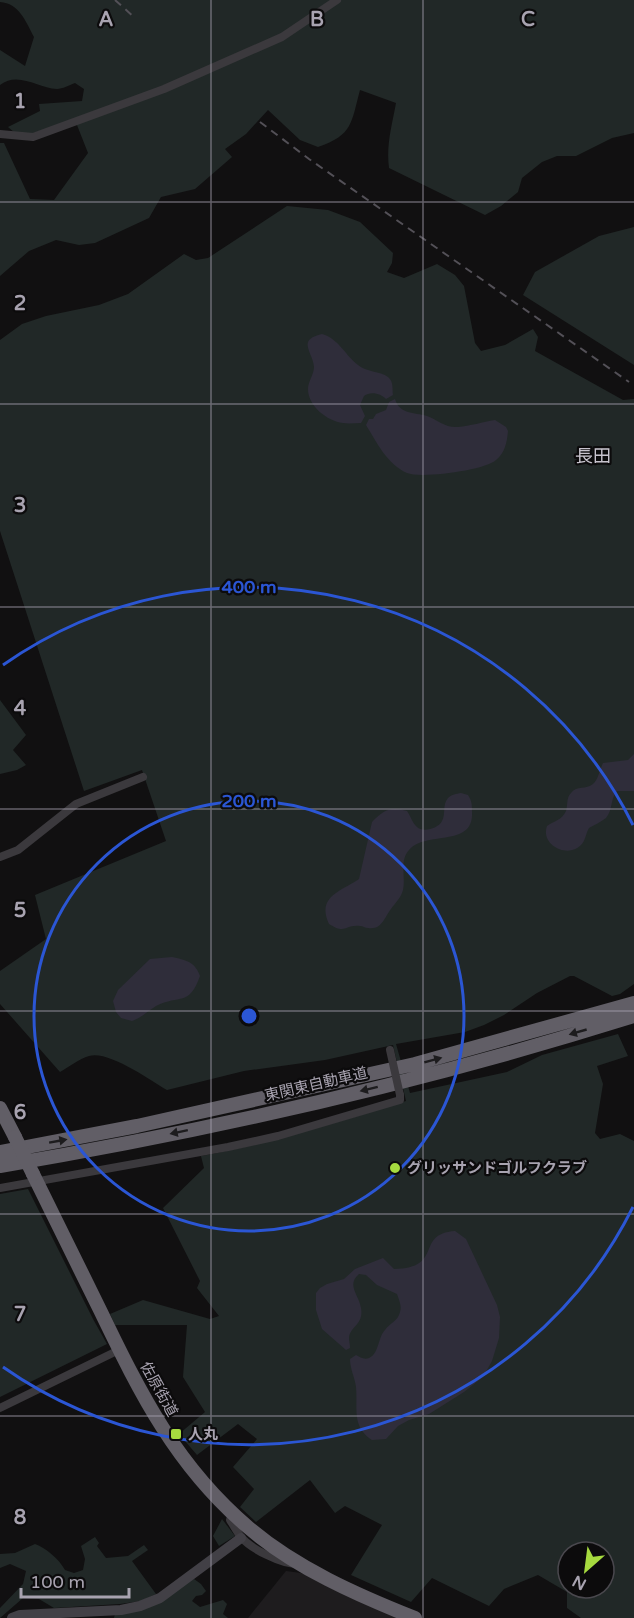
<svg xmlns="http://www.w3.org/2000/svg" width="634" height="1618" viewBox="0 0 634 1618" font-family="'Varela Round','Noto Sans JP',sans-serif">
<rect width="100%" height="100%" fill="#111011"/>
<path fill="#1e1c1e" d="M286 1571 301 1573 399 1618H248Z"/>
<path fill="#212827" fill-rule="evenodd" d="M0 0H634V133L612 138 576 156H557L542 162 522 178 518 192 501 206 485 215 389 168C386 145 392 125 396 103L360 90C351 123 353 135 318 147L300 140 268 110 246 134 225 149 232 157 195 189 161 197 149 218 95 243 79 245 56 240 29 251 0 276V143H4L30 199 54 200 88 153 75 120 30 134 15 133 8 127 40 111 39 104 82 101 84 89 75 83C70 85 62 89 57 89 38 88 18 71 0 85V50L25 66 34 37C26 22 19 3 0 2Z
M287 206 328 210 360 222 393 253 392 263 387 272 404 278 437 264 455 275 464 286 475 343 481 351 505 345 533 329 538 337 535 351 623 400 634 399V984L620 994 612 996 574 976H570L537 993 504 1015 484 1025 465 1032 396 1044 410 1093 507 1072 542 1055 618 1034 628 1056 597 1066 603 1084 595 1133 600 1139 620 1134 634 1141V1618H581L567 1608V1592L538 1575 504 1589 489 1606 432 1578 411 1602 351 1575 382 1525 345 1506 335 1513 310 1480 256 1522 240 1507 254 1489 233 1467 257 1439 238 1424 197 1455 179 1434 205 1412 183 1377 187 1325H115L110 1314 143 1300 210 1319 219 1316 197 1288 200 1281 163 1208 204 1168 201 1156C271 1143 338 1122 406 1101L393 1045 325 1060 244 1071 167 1090C150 1080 108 1050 89 1056 79 1059 69 1067 60 1072L0 1004V971L46 939 35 895 166 841 142 770 84 791 0 531V340L22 324 46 316 99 305 128 294 184 254 196 260 208 258ZM568 1552H604V1588H568Z
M634 227V365L523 295 535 272 599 236Z
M0 700 26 735 13 750 26 765 17 770 0 774Z
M28 1189 93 1319 107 1344 0 1397V1194Z
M222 1519 235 1536 219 1546 213 1536Z
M95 1537 99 1543 97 1546 106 1558 128 1556 144 1545 148 1550 132 1561 156 1594 141 1601 120 1604 54 1608 39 1599 23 1598 0 1618V1608L23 1584 26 1571 10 1564 0 1568V1554L15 1553 35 1544C46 1548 59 1559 65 1570L74 1573 83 1570 85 1559 81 1546Z
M194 1579 201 1584 206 1591 202 1595 196 1596 192 1601 200 1607 223 1600 227 1604 223 1614 228 1618H114L115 1614Z"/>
<path fill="#2f2d3a" d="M322 334C339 339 345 355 358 365 366 372 380 371 388 377 394 382 392 389 393 395L386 399C381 393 370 391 364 396L360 405 365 416 361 423C355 423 349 424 343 423 327 421 308 406 308 389 308 382 314 374 314 367 313 352 296 340 322 334Z
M395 399C400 415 414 412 427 416 438 420 445 428 458 427 470 426 483 422 495 420L506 427 508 431C507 442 505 453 496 460 486 470 421 479 407 473 387 464 377 443 366 425L369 419H373L376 414 386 410 389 402Z
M634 754V791H617C610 799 613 810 606 818 601 822 594 825 589 828 586 833 585 842 581 845 568 859 540 845 547 826 554 821 562 820 566 811 568 805 566 798 571 793 577 785 586 790 593 784 598 780 600 769 603 763L628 760Z
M461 793 468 795C472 801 472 805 472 812 474 848 426 830 409 850 399 861 406 877 403 890 401 898 395 903 391 909 384 918 382 930 368 928 365 928 363 926 360 926 345 924 346 935 329 924 316 896 342 891 359 879L372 822C383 810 391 806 407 811 410 815 413 824 417 827 423 833 439 828 442 821 446 814 442 805 448 798 452 794 456 794 461 793Z
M172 957C185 960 195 961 200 976 189 1007 180 994 156 1006 148 1011 141 1018 132 1021L121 1018 116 1012 113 1001 118 990 150 959Z
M455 1231 466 1239 497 1305 500 1317 499 1338 492 1361 483 1377 464 1392 429 1414 409 1420 398 1426 386 1439 372 1440C351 1426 358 1408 356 1387 355 1378 350 1369 350 1359L356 1355C360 1357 364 1360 369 1358 379 1354 378 1337 385 1330 390 1323 398 1321 400 1312 402 1306 399 1300 397 1294L377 1285 366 1275 359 1274C346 1285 359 1295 361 1308 364 1325 350 1326 349 1338 349 1341 350 1344 350 1348L346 1350 322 1329 316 1310V1293L320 1288 327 1284 344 1279 355 1269 383 1258 394 1269C445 1268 414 1234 455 1231Z"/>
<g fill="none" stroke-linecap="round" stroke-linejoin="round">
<path stroke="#3b393d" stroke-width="8" d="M0 134 33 137 164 89 282 37 337 0
M0 857 18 850 76 804 143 777
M0 1188 228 1147 278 1136 400 1100V1095
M0 1408 119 1350
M232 1513 230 1520C234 1526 237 1532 241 1537 251 1549 281 1564 297 1564"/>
<path stroke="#424046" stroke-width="10" d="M12 1618 20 1615 121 1610 140 1606 160 1598 241 1538"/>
<path stroke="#615e66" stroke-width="14" d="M0 1108 15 1137
M0 1152 137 1126 415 1064 634 1003
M0 1166C214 1130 427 1081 634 1016
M33 1174C56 1220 78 1266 101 1312 141 1395 177 1467 249 1528 296 1568 357 1595 415 1618"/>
<path stroke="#535057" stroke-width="2" stroke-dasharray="8 6" stroke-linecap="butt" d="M115 0 135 18
M260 122 309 159 629 382"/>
<path stroke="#3b393d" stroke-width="8" d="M390 1050 400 1095"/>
<path stroke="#615e66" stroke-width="14" d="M15 1137 33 1174"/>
</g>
<defs><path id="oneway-solid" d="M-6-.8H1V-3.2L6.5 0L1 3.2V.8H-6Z" transform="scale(1.5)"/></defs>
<g fill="#1d1c1e">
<use href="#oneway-solid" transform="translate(578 1032) rotate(164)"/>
<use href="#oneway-solid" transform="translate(433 1060) rotate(-15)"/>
<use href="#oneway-solid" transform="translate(369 1089) rotate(166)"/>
<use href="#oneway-solid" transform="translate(179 1132) rotate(168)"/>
<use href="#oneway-solid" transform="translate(58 1141) rotate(-10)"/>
</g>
<path fill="none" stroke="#a8a3b0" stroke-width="1.5" stroke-opacity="0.55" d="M211 0V1618M423 0V1618M0 202H634M0 404H634M0 607H634M0 809H634M0 1011H634M0 1214H634M0 1416H634"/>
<g fill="none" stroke="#2b56d4" stroke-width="3">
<circle cx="249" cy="1016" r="215"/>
<path d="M633 1207A429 429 0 0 1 3 1367M3 665A429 429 0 0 1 633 825"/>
</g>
<g fill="#a6da3f" stroke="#0c0b0c" stroke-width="2">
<circle cx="395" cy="1168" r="6"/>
<rect x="170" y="1428" width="12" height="12" rx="3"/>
</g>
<g text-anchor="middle" stroke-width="4.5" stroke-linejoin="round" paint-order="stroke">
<g font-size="15" fill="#a8a3b0" stroke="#0c0b0c">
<text transform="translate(316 1084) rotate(-13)" y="5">東関東自動車道</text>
<text transform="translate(159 1389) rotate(61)" y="5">佐原街道</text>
</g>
<g font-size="15" font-weight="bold" fill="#a8a3b0" stroke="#0c0b0c" text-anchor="start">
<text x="407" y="1173">グリッサンドゴルフクラブ</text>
<text x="188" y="1439">人丸</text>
</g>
<g font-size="18" fill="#c7c3cd" stroke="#0c0b0c">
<text x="593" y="462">長田</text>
</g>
</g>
<g font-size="20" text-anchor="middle" font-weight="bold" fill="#a8a3b0" stroke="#0c0b0c" stroke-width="4.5" stroke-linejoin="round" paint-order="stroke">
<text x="106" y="26">A</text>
<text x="317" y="26">B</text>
<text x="528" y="26">C</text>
<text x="20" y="108">1</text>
<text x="20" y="310">2</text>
<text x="20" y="512">3</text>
<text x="20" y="715">4</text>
<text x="20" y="917">5</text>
<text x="20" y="1119">6</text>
<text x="20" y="1321">7</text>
<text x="20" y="1524">8</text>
</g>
<circle cx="249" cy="1016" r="9" fill="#2b56d4" stroke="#0c0b0c" stroke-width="3"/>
<g font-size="18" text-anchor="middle" font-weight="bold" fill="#2b56d4" stroke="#0c0b0c" stroke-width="4.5" stroke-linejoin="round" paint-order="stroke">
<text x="249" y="593">400 m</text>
<text x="249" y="807">200 m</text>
</g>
<g transform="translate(586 1570) rotate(208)"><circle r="28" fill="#0c0b0c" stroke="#4a484e" stroke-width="1.5"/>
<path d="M0-4.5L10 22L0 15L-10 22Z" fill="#a6da3f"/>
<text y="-9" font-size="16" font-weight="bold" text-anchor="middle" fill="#a8a3b0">N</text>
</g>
<path d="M21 1588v9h108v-9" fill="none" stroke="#a8a3b0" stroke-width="3"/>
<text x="30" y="1588" font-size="18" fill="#a8a3b0" stroke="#0c0b0c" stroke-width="4.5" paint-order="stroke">100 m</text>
</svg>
